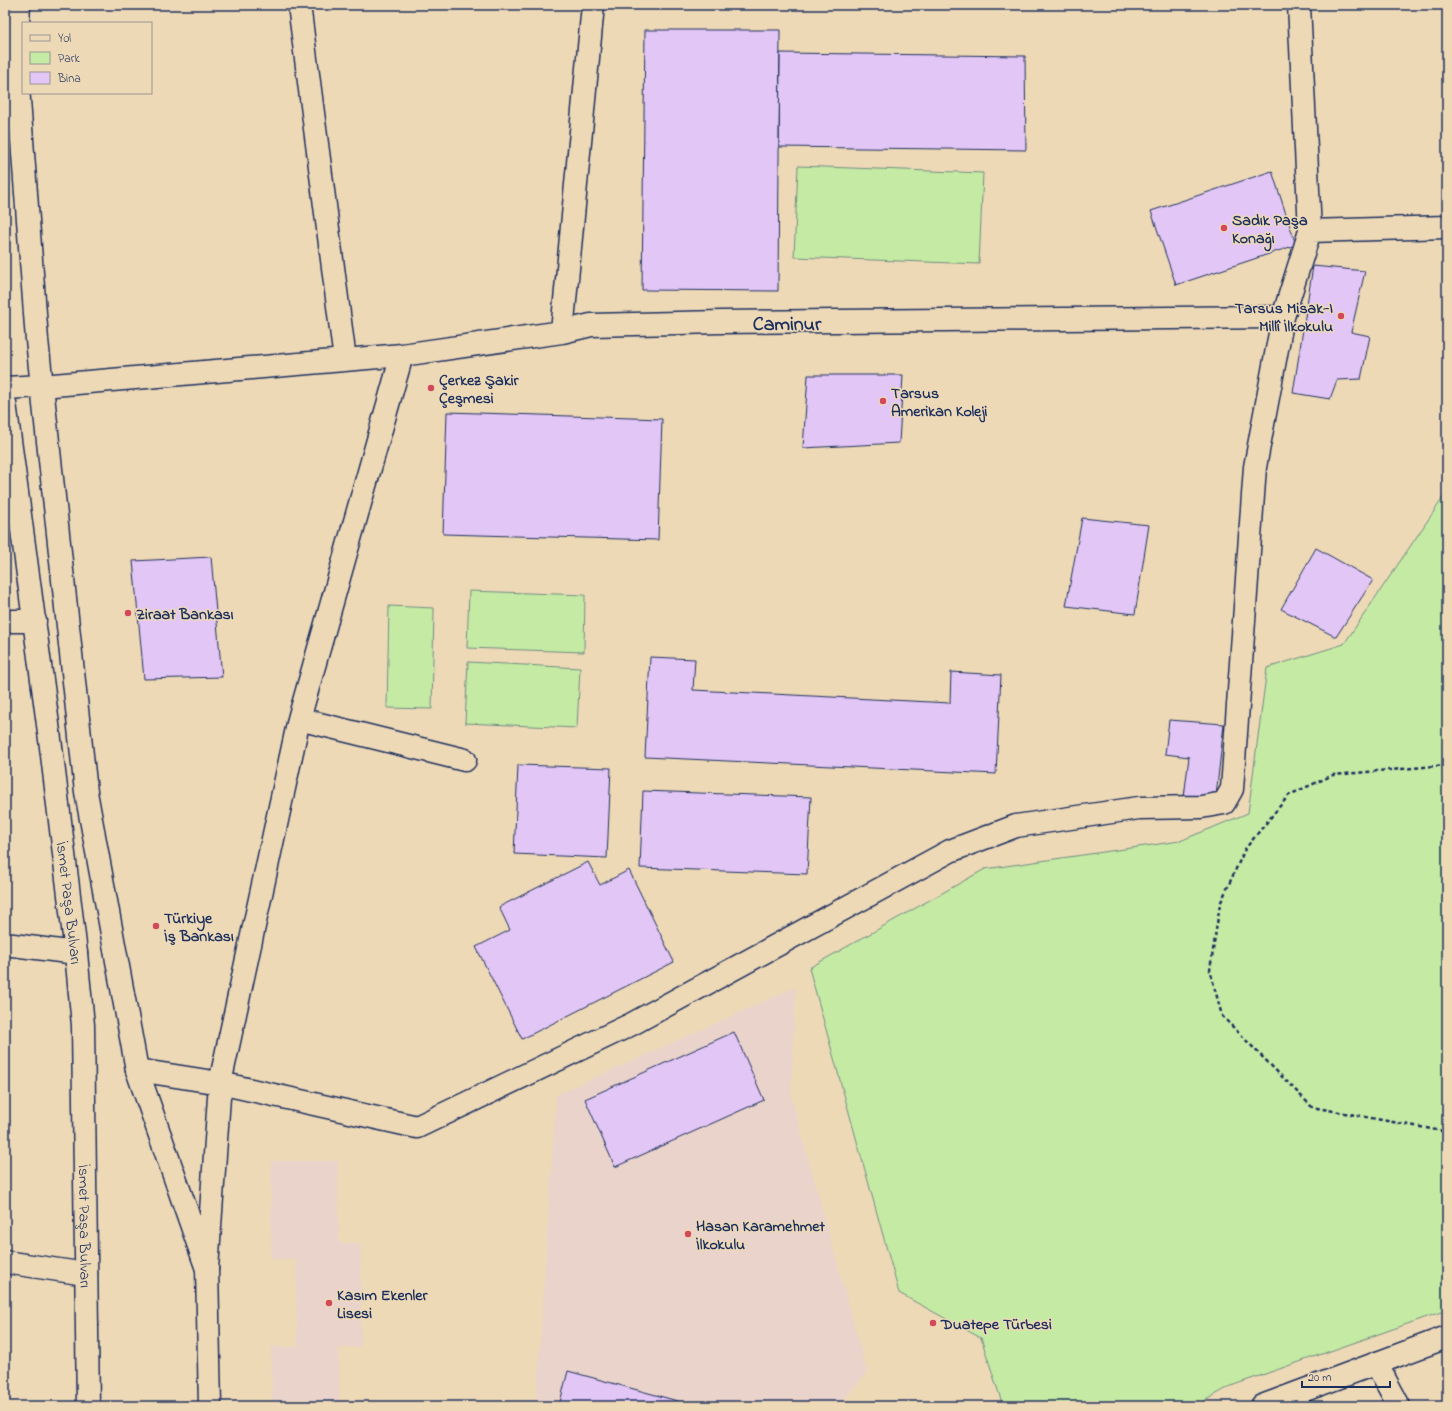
<svg xmlns="http://www.w3.org/2000/svg" width="1452" height="1411" viewBox="0 0 1452 1411" font-family="'Indie Flower',sans-serif">
<rect width="100%" height="100%" fill="#eed9b7"/>
<filter id="ink" filterUnits="userSpaceOnUse"><feTurbulence type="fractalNoise" baseFrequency=".025" numOctaves="2"/><feDisplacementMap in="SourceGraphic" scale="8" xChannelSelector="R" yChannelSelector="G"/><feConvolveMatrix kernelMatrix="1 2 1 2 8 2 1 2 1" color-interpolation-filters="sRGB"/></filter>
<g filter="url(#ink)">
<path fill="#ead3ca" d="M796 987 791 1096 867 1372 839 1406H536L556 1095Z
M271 1161H338L339 1243H361V1347L339 1348V1406H272L271 1347H297L296 1259H271Z"/>
<path fill="#c5eaa4" stroke="#708c81" d="M798 166 983 173 979 264 794 257Z
M1447 492V1310L1231 1386 1195 1406H1003L981 1338 899 1293 809 968 985 869 1180 841 1248 813 1267 668 1344 644Z
M469 591 585 595 584 652 467 648Z
M389 606 434 608 432 709 387 708Z
M468 662 580 668 577 728 465 723Z"/>
<path fill="#e2c6f5" stroke="#1b2f5e" d="M645 30H780L778 291 642 290Z
M780 53 1025 56 1026 150 779 147Z
M1272 171 1296 245 1176 285 1151 211Z
M1313 266 1365 271 1351 332 1370 336 1361 379 1337 380 1330 399 1293 393Z
M808 375H903L899 443 803 448Z
M447 412 662 419 658 540 443 534Z
M1082 518 1149 525 1135 614 1066 606Z
M1316 548 1373 580 1336 637 1281 609Z
M211 557 222 677 144 679 133 561Z
M650 657 695 659 693 690 950 703 951 672 1001 675 996 774 645 757Z
M1169 720 1224 724 1216 796 1184 797 1189 757 1165 754Z
M518 765 611 768 607 858 514 854Z
M643 791 811 797 807 874 640 868Z
M588 862 600 885 629 870 674 962 522 1039 476 947 510 930 499 907Z
M734 1032 764 1100 615 1167 585 1099Z
M568 1371 696 1406H559Z"/>
<g fill="none" stroke-linecap="round" stroke-linejoin="round">
<defs>
<path id="minor" d="M299 5 345 360
M1310 231 1447 227
M562 332 593 5
M42 386 402 355 562 332 591 325 721 322 1283 317
M5 621H35
M299 719 465 760
M5 944 76 953
M137 1070 220 1083 417 1127 632 1024 950 851 1016 826 1139 808 1201 807 1224 803 1232 789 1255 467 1283 317 1310 231 1299 5
M5 1262 86 1274
M207 1269 220 1083 299 719 402 355
M1376 1363 1399 1406"/>
<path id="tertiary" d="M5 388 42 386
M1262 1406 1447 1337"/>
<g id="secondary">
<path d="M19 5 16 60 37 340 86 792 137 1070 207 1269 210 1406"/>
<path id="s1" d="M5 403 51 747 76 953 83 1025 88 1406"/>
</g>
</defs>
<use href="#minor" stroke="#1b2f5e" stroke-width="25"/>
<use href="#tertiary" stroke="#1b2f5e" stroke-width="25"/>
<use href="#secondary" stroke="#1b2f5e" stroke-width="25"/>
<path stroke="#1b2f5e" stroke-width="2.5" stroke-dasharray="4 3" stroke-linecap="butt" d="M1447 765 1333 775 1289 795 1245 849 1220 904 1210 970 1222 1016 1312 1107 1447 1132"/>
<use href="#minor" stroke="#eed9b7" stroke-width="22"/>
<use href="#tertiary" stroke="#eed9b7" stroke-width="22"/>
<use href="#secondary" stroke="#eed9b7" stroke-width="22"/>
</g>
</g>
<g fill="#d1495b" stroke="#eed9b7" stroke-width="1.5">
<circle cx="1224" cy="228" r="4"/>
<circle cx="1341" cy="316" r="4"/>
<circle cx="431" cy="388" r="4"/>
<circle cx="883" cy="401" r="4"/>
<circle cx="128" cy="613" r="4"/>
<circle cx="156" cy="926" r="4"/>
<circle cx="688" cy="1234" r="4"/>
<circle cx="329" cy="1303" r="4"/>
<circle cx="933" cy="1323" r="4"/>
</g>
<g text-anchor="middle" stroke-width="3" stroke-linejoin="round" paint-order="stroke">
<g font-size="16" font-weight="bold" fill="#1b2f5e" stroke="#eed9b7" text-anchor="start">
<text x="1232" y="225">Sadık Paşa<tspan x="1232" dy="18">Konağı</tspan></text>
<text x="1333" y="313" text-anchor="end">Tarsus Misak-I<tspan x="1333" dy="18">Millî İlkokulu</tspan></text>
<text x="439" y="385">Çerkez Şakir<tspan x="439" dy="18">Çeşmesi</tspan></text>
<text x="891" y="398">Tarsus<tspan x="891" dy="18">Amerikan Koleji</tspan></text>
<text x="136" y="619">Ziraat Bankası</text>
<text x="164" y="923">Türkiye<tspan x="164" dy="18">İş Bankası</tspan></text>
<text x="696" y="1231">Hasan Karamehmet<tspan x="696" dy="18">İlkokulu</tspan></text>
<text x="337" y="1300">Kasım Ekenler<tspan x="337" dy="18">Lisesi</tspan></text>
<text x="941" y="1329">Duatepe Türbesi</text>
</g>
<g font-size="16" fill="#1b2f5e" stroke="#eed9b7">
<text dy="6" stroke="none"><textPath href="#s1" startOffset="504">İsmet Paşa Bulvarı</textPath></text>
<text dy="6" stroke="none"><textPath href="#s1" startOffset="828">İsmet Paşa Bulvarı</textPath></text>
</g>
<g font-size="20" font-weight="bold" fill="#1b2f5e" stroke="#eed9b7">
<text x="787" y="330">Caminur</text>
</g>
</g>
<rect width="1452" height="1411" fill="none" stroke="#eed9b7" stroke-width="20"/>
<rect x="10" y="10" width="1432" height="1391" fill="none" stroke="#1b2f5e" stroke-width="1.5" filter="url(#ink)"/>
<rect x="22" y="22" width="130" height="72" fill="#eed9b7" stroke="#9a9593"/>
<rect x="30" y="35" width="20" height="6" fill="#eed9b7" stroke="#9a9593"/>
<text x="58" y="42" font-size="12" fill="#1b2f5e">Yol</text>
<rect x="30" y="52" width="20" height="12" fill="#c5eaa4" stroke="#9a9593"/>
<text x="58" y="62" font-size="12" fill="#1b2f5e">Park</text>
<rect x="30" y="72" width="20" height="12" fill="#e2c6f5" stroke="#9a9593"/>
<text x="58" y="82" font-size="12" fill="#1b2f5e">Bina</text>
<path d="M1302 1381v6h88v-6" fill="none" stroke="#1b2f5e" stroke-width="2"/>
<text x="1308" y="1381" font-size="12" fill="#1b2f5e" stroke="#eed9b7" stroke-width="3" paint-order="stroke">20 m</text>
</svg>
